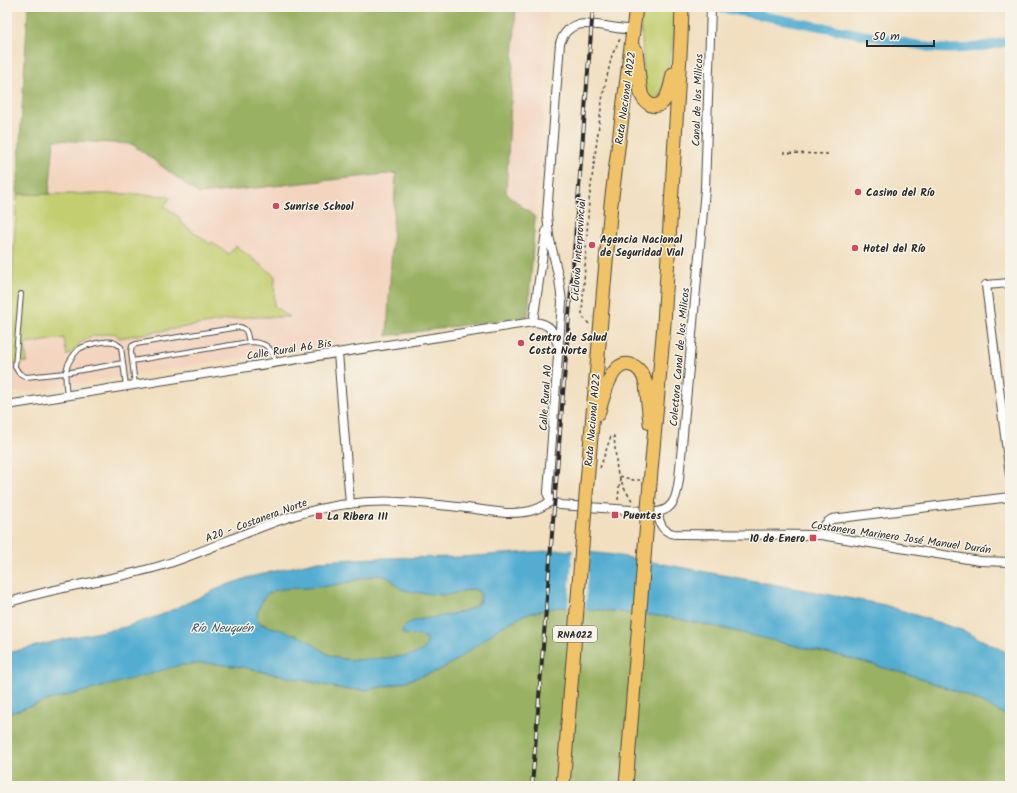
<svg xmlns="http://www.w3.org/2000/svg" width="1017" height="793" viewBox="0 0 1017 793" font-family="Kalam,sans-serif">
<rect width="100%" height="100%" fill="#f7f3e8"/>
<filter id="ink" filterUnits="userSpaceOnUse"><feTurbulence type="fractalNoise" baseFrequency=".025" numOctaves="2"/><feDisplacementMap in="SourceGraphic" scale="8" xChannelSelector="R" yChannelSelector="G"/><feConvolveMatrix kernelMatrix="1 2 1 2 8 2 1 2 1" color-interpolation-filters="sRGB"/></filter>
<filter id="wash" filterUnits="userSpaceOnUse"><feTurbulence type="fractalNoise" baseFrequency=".012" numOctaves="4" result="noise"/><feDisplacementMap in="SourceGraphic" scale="16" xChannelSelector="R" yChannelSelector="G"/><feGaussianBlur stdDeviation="0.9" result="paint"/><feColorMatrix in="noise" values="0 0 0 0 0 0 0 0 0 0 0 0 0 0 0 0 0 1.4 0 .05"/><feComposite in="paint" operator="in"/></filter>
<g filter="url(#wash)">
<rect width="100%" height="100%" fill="#f1dfc0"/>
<path fill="#f3d4bf" d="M28 7H535L549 9 528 316 257 355 7 394V355Z"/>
<path fill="#c2ce70" stroke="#767c4e" d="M642 7H677C676 36 669 64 662 92 658 99 654 100 648 97L644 81 641 22Z
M17 194H134L168 196 170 198 164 206 180 218 179 221 210 244 212 242 229 254 236 246 275 276 274 306 289 317H246L119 338 115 333 93 336 83 341 67 356 64 338 25 344 27 362 7 365Z"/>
<path fill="#99b162" stroke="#626e46" d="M28 7H516L506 193 535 217 528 316 387 336 396 173 199 194 132 144 54 140 49 194H17Z
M378 575C389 577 391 579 398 587L460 592 473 589C477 591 481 593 480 598 479 615 426 617 413 622 408 623 404 626 402 631L404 634C410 635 432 634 426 646 425 649 420 652 417 653 406 658 392 657 381 658 367 659 352 661 339 658 328 656 319 648 310 642 301 636 289 634 279 630 274 627 260 625 257 620 255 614 263 597 268 593 277 588 290 588 301 588 327 588 352 578 378 575Z
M558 607 610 611 668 617 722 628 788 644 848 658 914 676 968 696 1010 717V786H7V714L49 700 181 665 206 663 242 667 343 689 365 690 397 684 440 670 458 659 501 627 526 614Z"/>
<path fill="#53add1" stroke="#3f6c7e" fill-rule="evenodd" d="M560 550 579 551 614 555 885 605 964 631 1010 654V717L968 696 914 676 848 658 788 644 722 628 668 617 610 611 558 607 526 614 501 627 458 659 440 670 397 684 365 690 343 689 242 667 206 663 181 665 99 688 49 700 7 714V653L69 638 125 627 161 615 224 586 250 577 318 561 374 558 461 557ZM378 575C385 576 389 577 394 582 395 584 396 586 398 587 406 593 432 594 443 595 449 595 457 593 464 591 466 591 470 589 472 589 475 589 478 591 480 593 489 613 432 617 422 619 417 620 411 622 407 624 404 626 403 628 402 631L404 634C411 635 436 635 424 648 422 651 420 652 417 653 407 657 394 657 383 658 369 659 352 662 338 658 327 656 318 647 309 641 296 634 275 628 260 624 256 618 256 613 260 607 262 602 264 596 268 594 278 587 293 589 304 588 316 587 327 587 339 584 352 582 364 577 378 575Z"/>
<path fill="#f1dfc0" d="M573 548 590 550 585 611 568 610Z"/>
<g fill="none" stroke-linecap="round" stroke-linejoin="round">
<path stroke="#53add1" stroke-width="9" d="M722 8 933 48C961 51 982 47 1010 41"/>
</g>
</g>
<g filter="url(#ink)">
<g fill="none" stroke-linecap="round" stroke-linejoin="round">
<defs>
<path id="service" d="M21 294 15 367 19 373 26 377 65 373 123 363
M132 361 249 342C264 342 272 346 275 362
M135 385 131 352 132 346 136 344 239 327C248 328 247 335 249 342
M67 395C66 387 64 376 67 367 69 361 74 354 79 349 85 345 106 340 113 342 116 343 118 345 121 347L126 386"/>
<path id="minor" d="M1010 283 986 285 1010 475
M533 322 546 232
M338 353 350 504
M7 405 533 322C552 323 553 332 559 348
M551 501 560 505 658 512C675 509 677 494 679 479L705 189 711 7
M551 501 548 495V492L562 302 559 279 549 236 547 214 560 43C568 20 585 23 605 26 615 28 624 29 634 30
M658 512C659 524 662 531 674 534L821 535 980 561 1010 562
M821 535C822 527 825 523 832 519L1010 497
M7 603C57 586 110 581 160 566 207 552 251 528 299 514 332 505 366 500 400 502 436 503 471 509 506 513 524 513 536 512 551 501"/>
<path id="trunk" d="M636 50C637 59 638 69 639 78 640 84 640 91 642 96 644 100 647 103 651 105 667 110 671 84 673 74
M598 414C603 400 610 359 631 365 639 367 644 376 646 384L650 423
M587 483 611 204 636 7
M650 483 664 324 681 38 682 7"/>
</defs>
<use href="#service" stroke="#494641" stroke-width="6"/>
<use href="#minor" stroke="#494641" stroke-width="10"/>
<use href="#trunk" stroke="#494641" stroke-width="15"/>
<path stroke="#494641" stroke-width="1.5" stroke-dasharray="3 3" stroke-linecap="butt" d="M783 153 830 154
M589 324 583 317 582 314 589 201 603 94 612 55 620 39
M600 468 611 436H614L617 471 624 488 633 502
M620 476 633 480H640
M618 500 620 478"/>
<use href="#service" stroke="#fff" stroke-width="4"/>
<use href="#minor" stroke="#fff" stroke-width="8"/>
<use href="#trunk" stroke="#f1c369" stroke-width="13"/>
<defs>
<path id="rail" d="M532 786 558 458 593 7"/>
</defs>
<use href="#rail" stroke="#2b2b2b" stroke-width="4"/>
<use href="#rail" stroke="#f7f3e8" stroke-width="2.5" stroke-dasharray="8" stroke-linecap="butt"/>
<defs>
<path id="trunk-bridge" d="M563 786 587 483
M626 786 650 483"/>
</defs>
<use href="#trunk-bridge" stroke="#494641" stroke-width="15" stroke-linecap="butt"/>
<use href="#trunk-bridge" stroke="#f1c369" stroke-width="13"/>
</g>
</g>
<g fill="#d1495b" stroke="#f7f3e8" stroke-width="1.5">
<circle cx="858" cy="192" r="4"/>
<circle cx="276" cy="206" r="4"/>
<circle cx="592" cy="245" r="4"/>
<circle cx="855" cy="248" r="4"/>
<circle cx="521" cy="343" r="4"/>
<rect x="611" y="511" width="8" height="8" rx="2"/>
<rect x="315" y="512" width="8" height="8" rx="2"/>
<rect x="809" y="534" width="8" height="8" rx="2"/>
</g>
<g text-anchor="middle" stroke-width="3" stroke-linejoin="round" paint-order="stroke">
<rect fill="#f7f3e8" stroke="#686764" stroke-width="1" x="553" y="626" width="44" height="16" rx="3"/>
<g font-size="10" font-weight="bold" fill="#2b2b2b">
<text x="575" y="638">RNA022</text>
</g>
<g font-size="11" fill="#2b2b2b" stroke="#f7f3e8">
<text transform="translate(625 98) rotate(-82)" y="4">Ruta Nacional A022</text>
<text transform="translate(697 100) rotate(-88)" y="4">Canal de los Milicos</text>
<text transform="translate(578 250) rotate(-86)" y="4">Ciclovía Interprovincial</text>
<text transform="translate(289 349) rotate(-9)" y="4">Calle Rural A6 Bis</text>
<text transform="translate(679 357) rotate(-85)" y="4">Colectora Canal de los Milicos</text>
<text transform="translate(545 398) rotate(-86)" y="4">Calle Rural A0</text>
<text transform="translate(592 420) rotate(-85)" y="4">Ruta Nacional A022</text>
<text transform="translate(256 520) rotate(-20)" y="4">A20 - Costanera Norte</text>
<text transform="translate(901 537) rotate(8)" y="4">Costanera Marinero José Manuel Durán</text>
</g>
<g font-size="11" font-weight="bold" fill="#2b2b2b" stroke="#f7f3e8" text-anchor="start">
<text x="866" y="196">Casino del Río</text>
<text x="284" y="210">Sunrise School</text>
<text x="600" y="243">Agencia Nacional<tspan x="600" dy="13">de Seguridad Vial</tspan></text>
<text x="863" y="252">Hotel del Río</text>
<text x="529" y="341">Centro de Salud<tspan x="529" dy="13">Costa Norte</tspan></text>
<text x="623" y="519">Puentes</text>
<text x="327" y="520">La Ribera III</text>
<text x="805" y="542" text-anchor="end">10 de Enero</text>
</g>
<g font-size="12" font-style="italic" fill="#395865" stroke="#f7f3e8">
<text x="222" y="632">Río Neuquén</text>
</g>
</g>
<rect width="1017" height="793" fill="none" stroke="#f7f3e8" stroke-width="24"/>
<path d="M867 40v6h67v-6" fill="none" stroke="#2b2b2b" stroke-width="2"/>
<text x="873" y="40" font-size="12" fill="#2b2b2b" stroke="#f7f3e8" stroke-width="3" paint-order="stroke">50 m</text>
</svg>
